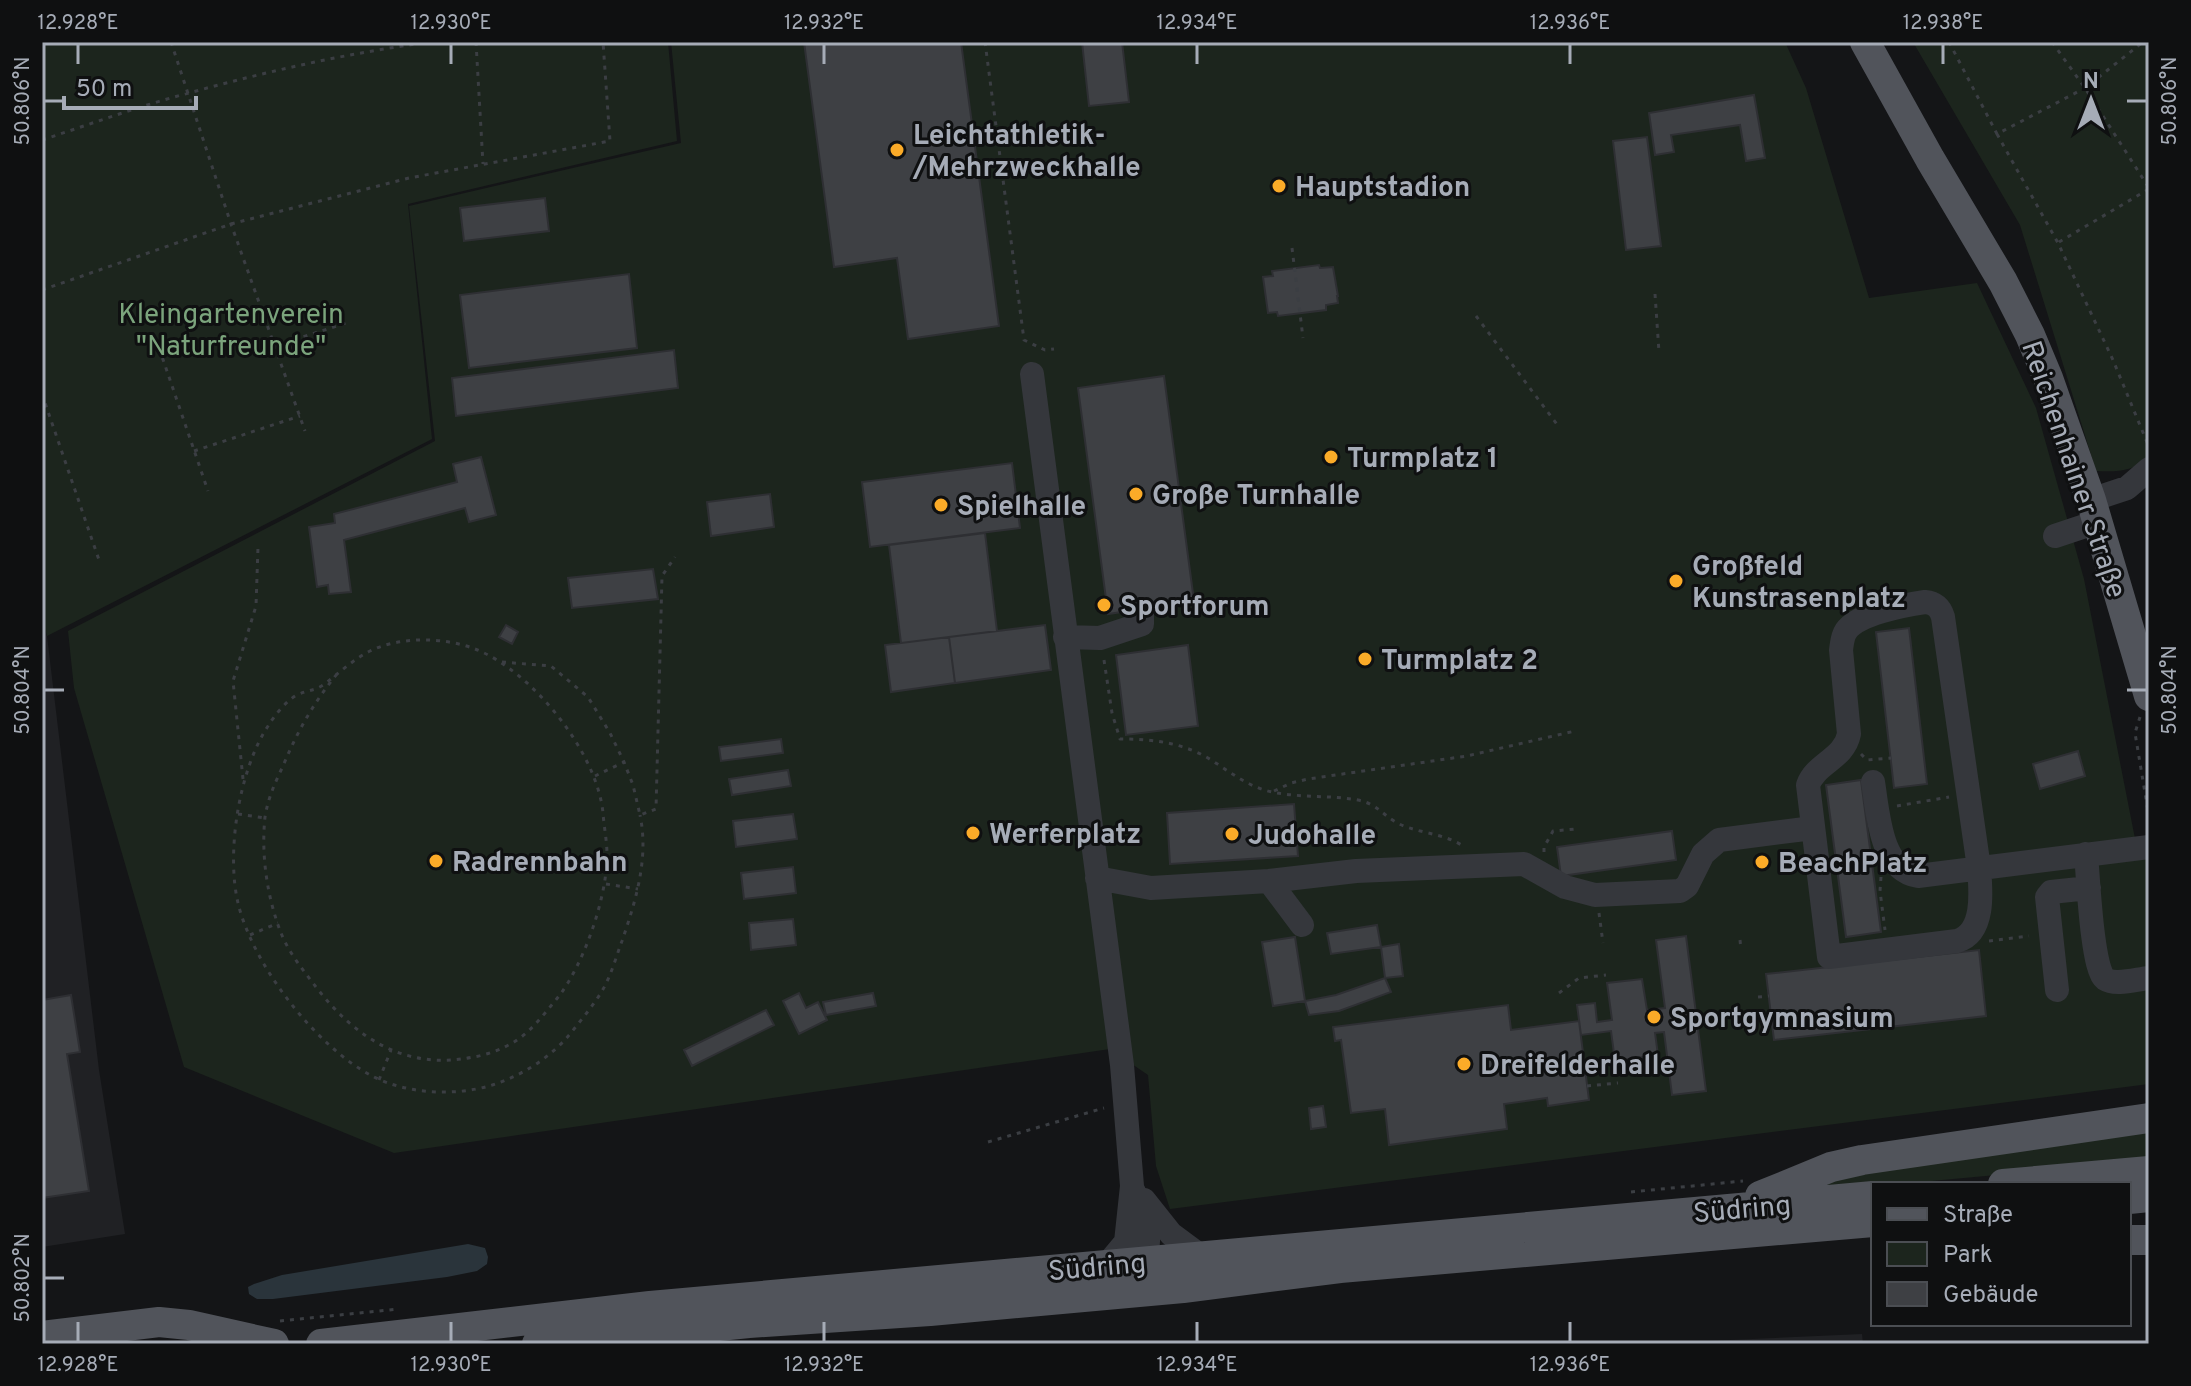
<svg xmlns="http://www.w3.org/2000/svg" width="2191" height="1386" viewBox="0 0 2191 1386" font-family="Overpass,sans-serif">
<rect width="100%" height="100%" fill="#141517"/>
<path fill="#202124" d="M42 620 47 636 99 1070 125 1234 42 1247Z
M1862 1334 1863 1344H1641Z"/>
<path fill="#1c251d" d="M42 42H668L677 141 408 204 432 439 47 636 42 620Z
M671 42H1785L1806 88 1869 298 1977 283 2036 408 2084 579 2139 859 2149 858V1084L1170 1209 1156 1166 1148 1075 1110 1049 394 1153 184 1067 74 688 68 631 435 441 409 206 681 143Z
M1913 42H2149V456C2134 472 2117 472 2096 471L2020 225Z
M2149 1126V1161L1899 1184H1873L1800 1193 1827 1176Z"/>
<path fill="#2a343b" d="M468 1244 485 1248 488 1257 487 1264 477 1271 447 1277 273 1299H257L249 1294 248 1287 254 1284 282 1275Z"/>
<path fill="#3e4044" stroke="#2e2f33" stroke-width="2" d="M804 42H961L999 326 908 339 897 258 834 267Z
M1082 42H1122L1129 102 1089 106Z
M1754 95 1765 158 1746 161 1740 125 1671 135 1674 152 1655 155 1649 113Z
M1647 137 1661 246 1626 250 1613 141Z
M545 198 549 231 464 241 460 208Z
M1319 265 1320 268 1333 267 1338 296H1337L1338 303 1326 305V310L1278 316 1277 312 1268 313 1263 277 1273 276 1272 271Z
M629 274 637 348 469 368 460 295Z
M674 350 678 388 456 416 452 378Z
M1164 376 1194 601 1108 614 1078 388Z
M481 457 496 515 469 522 465 508 344 540 351 592 329 594 328 585 317 587 309 527 335 523 334 514 457 482 453 464Z
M1012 463 1020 528 870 547 862 482Z
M770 494 774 527 711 536 707 502Z
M985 533 997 631 901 643 889 545Z
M653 569 658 599 572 608 568 578Z
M506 625 518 632 512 644 499 637Z
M1045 625 1051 670 955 683 949 637Z
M1909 628 1927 784 1894 788 1876 632Z
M949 637 955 683 891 692 885 645Z
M1188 645 1198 726 1126 735 1116 655Z
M781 739 783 753 721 761 719 747Z
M2078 751 2085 776 2040 789 2033 764Z
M788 770 791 786 732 795 729 779Z
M1861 780 1881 932 1846 937 1826 785Z
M1294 804 1298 856 1170 864 1167 813Z
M793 814 797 839 736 847 733 821Z
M1672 831 1676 860 1561 876 1557 847Z
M793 867 796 893 744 899 741 873Z
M793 919 796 945 751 950 749 923Z
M1377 925 1381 947 1331 954 1327 933Z
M1686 936 1706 1091 1672 1095 1664 1032 1655 1033 1658 1055 1615 1061 1611 1031 1581 1035 1577 1005 1595 1003 1597 1022 1612 1020 1607 983 1642 979 1647 1010 1665 1008 1656 940Z
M1295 937 1305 1001 1273 1006 1262 942Z
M1399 944 1403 976 1385 978 1381 947Z
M1979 950 1986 1016 1774 1040 1766 974Z
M1385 978 1391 992 1339 1011 1309 1015 1305 1001 1336 995Z
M799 993 806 1008 818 1002 827 1020 799 1034 783 1001Z
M873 993 876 1006 826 1015 823 1002Z
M71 995 80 1052 67 1054 89 1191 42 1198V1000Z
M1508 1005 1511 1030 1579 1021 1589 1100 1548 1106 1547 1098 1504 1104 1507 1129 1389 1145 1385 1109 1351 1113 1341 1040 1335 1041 1333 1027Z
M766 1010 774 1025 692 1066 684 1050Z
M1323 1106 1326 1127 1311 1129 1309 1108Z"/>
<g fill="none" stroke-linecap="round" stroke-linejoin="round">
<path stroke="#3b3e43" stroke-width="3" stroke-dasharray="4 6" stroke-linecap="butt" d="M171 42 231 224 305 431
M476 42 483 164
M985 42 1024 340 1045 350 1054 349
M1949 42 1997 134 2085 88 2143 42
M2052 42 2085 88 2149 188
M1997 134 2058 243 2113 360 2149 447
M42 140C91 124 139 106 189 93 268 71 349 53 430 42
M1026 140 1095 133
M2059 242 2149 189
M1292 248 1303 338
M42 290 231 224 409 178 610 141 603 42
M1655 294 1659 352
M1476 316 1559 427
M156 339 208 491
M275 346 346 323
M42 394 99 560
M194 451 300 416
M1104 660 1112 713 1120 739C1151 739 1180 742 1208 758 1229 771 1248 787 1272 792 1300 798 1330 795 1358 800 1376 804 1380 812 1394 821 1412 833 1442 832 1463 846
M502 662 551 666 588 697 610 733 624 762 633 785 640 815 656 809 662 576 675 557
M337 674C314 702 297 732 283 766 275 783 268 798 265 817 261 855 267 897 281 933 289 953 303 970 316 987 356 1039 407 1071 473 1057 487 1055 502 1049 514 1042 532 1031 545 1013 559 996 584 963 607 898 607 855 607 841 604 827 603 813 597 752 532 671 475 649 444 637 401 636 370 651 354 659 340 672 326 683 314 692 309 689 297 695 287 700 274 716 268 726 239 770 226 852 238 903 253 966 317 1048 374 1077 408 1094 454 1096 489 1086 520 1077 550 1058 570 1034 581 1020 593 1006 602 991 611 976 616 957 622 941 636 900 649 858 640 815
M2140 717 2135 733 2149 817
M1861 754 1867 760 1891 758
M595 776 624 762
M243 779 233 681 256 606 258 547
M1274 791 1291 783 1308 779 1467 756 1575 731
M1897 806 1949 797
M238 814 265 818
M1544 852V847L1553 831 1577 829
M1881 877 1880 891 1885 930
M606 884 638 889
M1599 913 1603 943
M250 935 278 923
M1740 940 1741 949
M1989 941 2029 936
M1559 993 1579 978 1606 975
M1758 997 1769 996
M1707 1012H1712
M1759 1016 1771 1015
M379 1080 391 1050
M1587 1086 1618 1083
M988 1142 1104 1108
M1631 1192 1743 1181
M280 1321 399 1309"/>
<path stroke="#35373c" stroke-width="24" d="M1032 374 1122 1065 1132 1186 1126 1242 1106 1266
M2091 500 2127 488 2149 469
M2055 536 2097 522
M1925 602C1935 603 1940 607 1943 617L1979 868C1981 891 1985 933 1957 941L1829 957 1808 785C1816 763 1844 759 1849 734L1841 650C1842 644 1842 637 1846 631 1857 614 1904 605 1925 602Z
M1065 637 1100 638 1142 624V610
M1873 782C1878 812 1880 870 1918 876L2149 847
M2086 854C2088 874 2092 970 2105 979 2116 986 2137 979 2149 978
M1097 878 1151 888 1269 881 1356 871 1524 864 1565 887 1595 895 1680 891 1687 886 1703 854 1719 840 1813 828
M1269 881 1302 925
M2057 990 2047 897 2051 892 2089 888
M1134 1192C1146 1224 1157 1243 1137 1274
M1144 1200 1171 1234 1202 1257"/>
<path stroke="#51545b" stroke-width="30" d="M1865 42 1930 159 2003 282 2030 335 2048 378 2091 500 2149 696
M2003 1184 2149 1171
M1760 1196 1831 1167 1862 1160 2149 1118
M2129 1199 2149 1197
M2129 1240H2149
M42 1336 159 1322 189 1325 274 1344
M321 1344 650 1306 1873 1196
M537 1344 749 1323 930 1311 1183 1288 1340 1268 1873 1222"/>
</g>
<path fill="none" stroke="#a6acb7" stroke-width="3" d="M78 44V64M451 44V64M824 44V64M1197 44V64M1570 44V64M1943 44V64M44 101H64M2127 101H2147M44 690H64M2127 690H2147M44 1278H64M78 1322V1342M451 1322V1342M824 1322V1342M1197 1322V1342M1570 1322V1342"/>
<g fill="#fbab28" stroke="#0f1011" stroke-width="3">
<circle cx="897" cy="150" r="8"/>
<circle cx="1279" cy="186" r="8"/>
<circle cx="1331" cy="457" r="8"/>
<circle cx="1136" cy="494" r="8"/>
<circle cx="941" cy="505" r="8"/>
<circle cx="1676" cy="581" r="8"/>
<circle cx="1104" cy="605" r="8"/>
<circle cx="1365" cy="659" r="8"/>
<circle cx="973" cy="833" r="8"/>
<circle cx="1232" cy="834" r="8"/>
<circle cx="436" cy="861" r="8"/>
<circle cx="1762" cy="862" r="8"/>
<circle cx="1654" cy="1017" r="8"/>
<circle cx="1464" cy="1064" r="8"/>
</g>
<g text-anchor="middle" stroke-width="6" stroke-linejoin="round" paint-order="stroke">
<g font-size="28" font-weight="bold" fill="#a6acb7" stroke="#0f1011" text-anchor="start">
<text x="913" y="144">Leichtathletik-<tspan x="913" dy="32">/Mehrzweckhalle</tspan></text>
<text x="1295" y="196">Hauptstadion</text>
<text x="1347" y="467">Turmplatz 1</text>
<text x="1152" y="504">Große Turnhalle</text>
<text x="957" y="515">Spielhalle</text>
<text x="1692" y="575">Großfeld<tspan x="1692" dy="32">Kunstrasenplatz</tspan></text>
<text x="1120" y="615">Sportforum</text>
<text x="1381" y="669">Turmplatz 2</text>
<text x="989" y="843">Werferplatz</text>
<text x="1248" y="844">Judohalle</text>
<text x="452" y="871">Radrennbahn</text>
<text x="1778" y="872">BeachPlatz</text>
<text x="1670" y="1027">Sportgymnasium</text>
<text x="1480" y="1074">Dreifelderhalle</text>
</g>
<g font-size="28" fill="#7ba47c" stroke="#0f1011">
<text x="231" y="323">Kleingartenverein<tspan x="231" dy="32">"Naturfreunde"</tspan></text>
</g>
<g font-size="28" fill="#a6acb7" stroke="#0f1011">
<text transform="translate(2075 469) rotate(71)" y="10">Reichenhainer Straße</text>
<text transform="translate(1742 1208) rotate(-5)" y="10">Südring</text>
<text transform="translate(1097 1266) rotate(-5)" y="10">Südring</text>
</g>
</g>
<rect width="2191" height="1386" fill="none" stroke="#0f1011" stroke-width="88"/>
<rect x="1871" y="1182" width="260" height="144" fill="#0f1011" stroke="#4b4e53" stroke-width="2"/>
<rect x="1887" y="1208" width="40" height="12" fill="#51545b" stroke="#4b4e53" stroke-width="2"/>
<text x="1943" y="1222" font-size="24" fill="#a6acb7">Straße</text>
<rect x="1887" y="1242" width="40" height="24" fill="#1c251d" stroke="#4b4e53" stroke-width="2"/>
<text x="1943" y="1262" font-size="24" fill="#a6acb7">Park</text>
<rect x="1887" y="1282" width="40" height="24" fill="#3e4044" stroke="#4b4e53" stroke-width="2"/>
<text x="1943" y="1302" font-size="24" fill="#a6acb7">Gebäude</text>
<g transform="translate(2091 100)" stroke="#0f1011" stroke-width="6" paint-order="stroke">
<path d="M0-6L14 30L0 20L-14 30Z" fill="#a6acb7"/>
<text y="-12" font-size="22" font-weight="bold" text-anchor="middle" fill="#a6acb7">N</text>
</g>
<path d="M64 96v12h132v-12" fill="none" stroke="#a6acb7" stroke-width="4"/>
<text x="76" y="96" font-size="24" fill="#a6acb7" stroke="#0f1011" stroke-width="6" paint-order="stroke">50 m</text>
<rect x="44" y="44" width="2103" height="1298" fill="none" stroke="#a6acb7" stroke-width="3"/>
<g font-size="20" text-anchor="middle" fill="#a6acb7">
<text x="78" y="29">12.928°E</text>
<text x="451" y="29">12.930°E</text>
<text x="824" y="29">12.932°E</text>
<text x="1197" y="29">12.934°E</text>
<text x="1570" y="29">12.936°E</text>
<text x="1943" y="29">12.938°E</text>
<text transform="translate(22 101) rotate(-90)" y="7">50.806°N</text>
<text transform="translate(2169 101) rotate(-90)" y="7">50.806°N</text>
<text transform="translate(22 690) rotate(-90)" y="7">50.804°N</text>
<text transform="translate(2169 690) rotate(-90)" y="7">50.804°N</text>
<text transform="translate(22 1278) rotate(-90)" y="7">50.802°N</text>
<text x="78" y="1371">12.928°E</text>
<text x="451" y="1371">12.930°E</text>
<text x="824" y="1371">12.932°E</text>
<text x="1197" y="1371">12.934°E</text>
<text x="1570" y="1371">12.936°E</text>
</g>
</svg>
